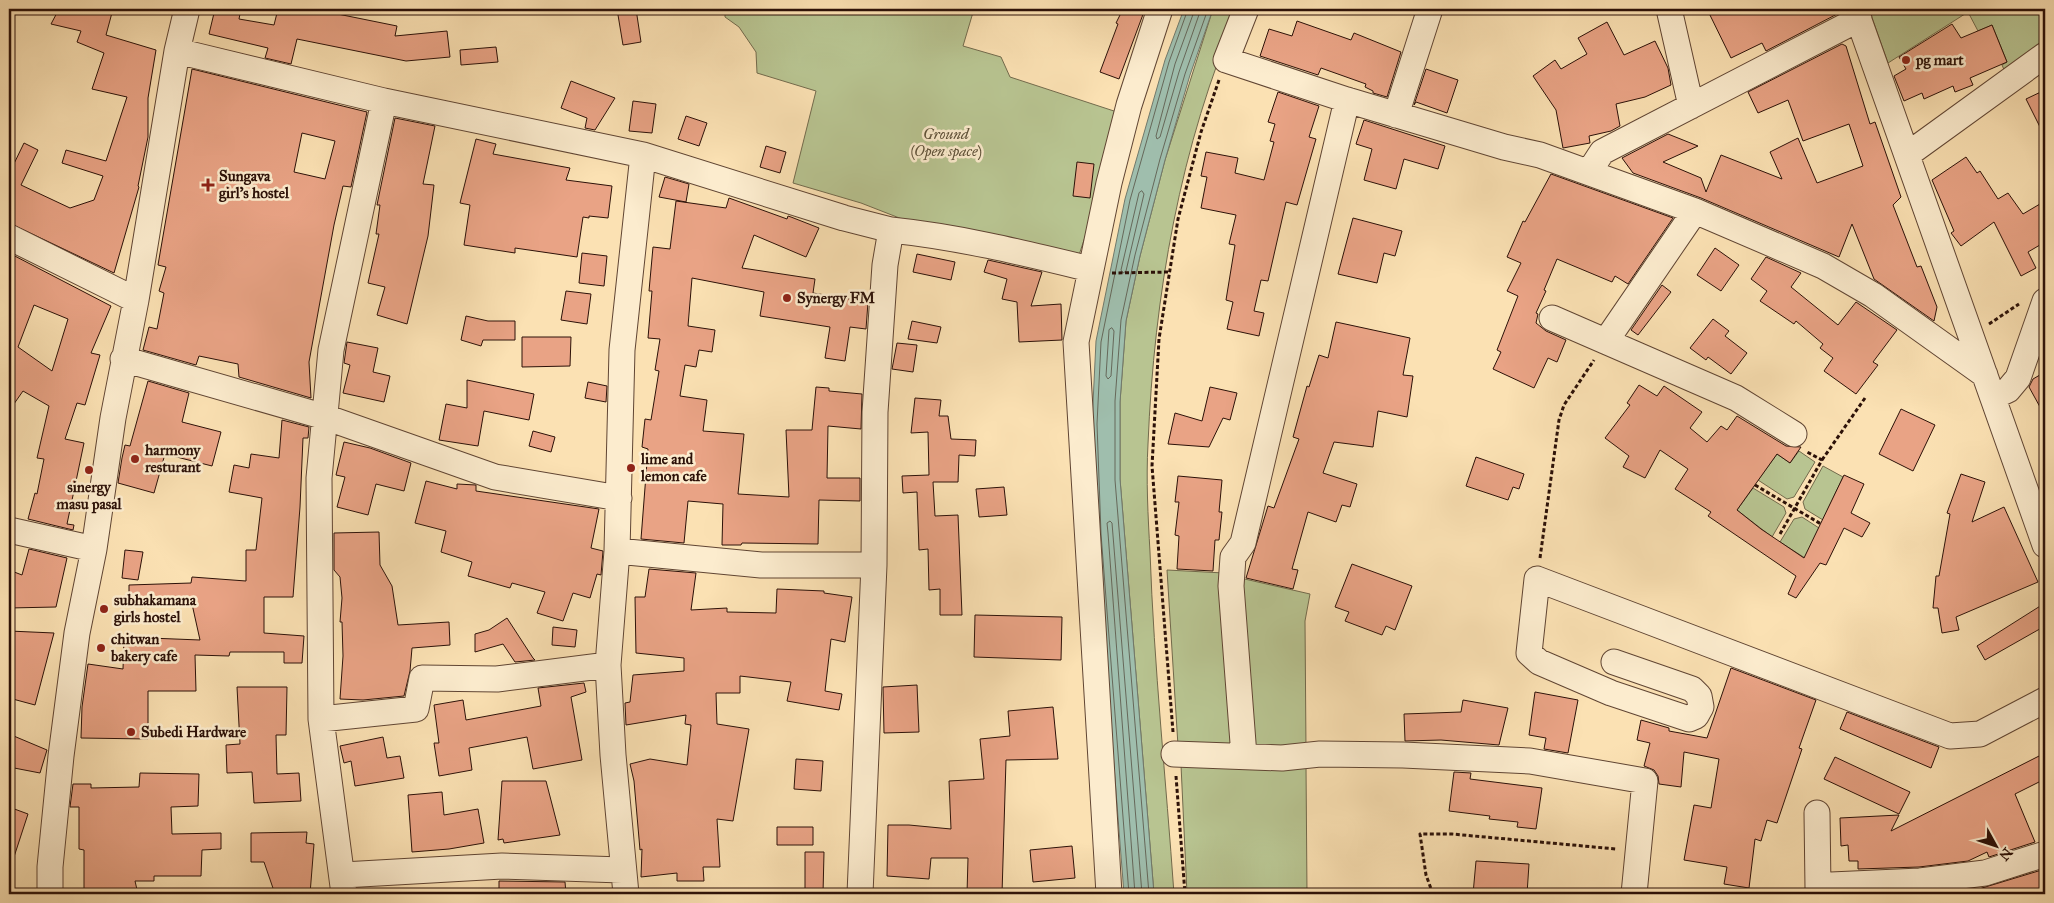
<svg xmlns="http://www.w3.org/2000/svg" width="2054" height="903" viewBox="0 0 2054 903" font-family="'IM FELL Great Primer',serif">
<rect width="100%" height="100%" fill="#fbe1b3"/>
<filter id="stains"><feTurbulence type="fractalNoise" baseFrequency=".004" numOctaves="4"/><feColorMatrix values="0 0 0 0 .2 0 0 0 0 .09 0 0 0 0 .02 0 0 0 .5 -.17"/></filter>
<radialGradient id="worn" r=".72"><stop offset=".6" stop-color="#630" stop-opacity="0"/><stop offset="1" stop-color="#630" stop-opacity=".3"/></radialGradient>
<path fill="#b8c491" stroke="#726a4c" d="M725 9H974L963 46 1001 57 1010 77 1117 112 1088 228 1079 255 902 219 861 203 793 183 816 91 757 73 756 52 739 27 725 17Z
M1213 9H1239C1180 145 1154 296 1148 444 1146 480 1148 516 1150 552 1154 666 1166 780 1174 894H1154L1120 479V402L1126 321 1140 256 1165 160Z
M1869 9H2045V50L2005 72 2002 65 2007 62 1992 25 1978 31 1968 12 1888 63Z
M1799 451 1815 462 1794 497 1787 499 1758 480 1777 454 1790 463Z
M1823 466 1843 477 1823 520 1805 509 1803 502Z
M1753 488 1784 507 1786 513 1772 537 1737 510Z
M1802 517 1819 528 1805 558 1780 542 1794 519Z
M1167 570 1224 573 1234 747 1178 746Z
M1236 577 1310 594 1305 621 1306 750 1249 747Z
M1181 765 1306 766 1307 894H1187Z"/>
<path fill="#9fbead" stroke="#71796b" d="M1184 9H1213L1190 75 1165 160 1140 256 1126 321 1120 402V479L1154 894H1124L1096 534 1092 424 1096 341 1125 199 1165 60Z"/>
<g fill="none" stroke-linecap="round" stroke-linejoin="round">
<path stroke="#66685a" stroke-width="1" d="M1195 9 1175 64 1156 136 1157 139 1160 137 1179 72 1201 9
M1142 191 1144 194 1126 271 1123 273 1121 270 1139 193Z
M1112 328 1114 331 1111 376 1108 379 1106 376 1109 330Z
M1129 894 1101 534 1097 424 1101 342 1130 200 1169 62 1188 9
M1135 894 1108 533 1107 523 1110 521 1112 523 1142 894
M1149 894 1115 480V401L1121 320 1135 255 1160 159 1185 74 1208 9"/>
</g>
<path fill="#e9a385" stroke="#2c1108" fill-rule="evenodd" d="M59 9H113L106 35 156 50 148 98V137L138 186 139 187 114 273 9 223V174L24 143 38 150 21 185 70 208 94 200 103 176 62 163 66 150 106 161 127 97 92 89 104 53 77 42 81 31 51 24Z
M215 9H241L239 19 274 25 278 9H313L397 26 395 36 447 31 450 57 406 61 297 39 291 64 265 58 268 48 209 34Z
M617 9H636L641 42 623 45Z
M1123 9H1145L1119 79 1100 72 1118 24 1116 23Z
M1707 9H1841V12L1766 51 1762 43 1731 58Z
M1297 21 1351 40 1354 33 1401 52 1387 97 1373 93V91L1365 87 1366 84 1321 68 1318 75 1260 56 1269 29 1292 36Z
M1607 22 1624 55 1655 41 1668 68 1671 85 1645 97 1616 104 1620 126 1611 131 1589 136 1590 143 1563 148 1556 110 1533 76 1555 60 1561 69 1587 54 1578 38Z
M1952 24 1961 38 1992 25 2007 62 1970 78 1973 85 1955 92 1953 86 1924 99 1922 93 1904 101 1894 76 1906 69 1899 57Z
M1842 44 1846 46 1870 124 1875 122 1901 197 1893 205 1917 267 1921 266 1937 307 1934 321 1874 279 1852 224 1839 257 1701 198 1633 173 1622 158 1668 134 1698 146 1663 162 1701 178 1706 192 1721 155 1782 179 1770 152 1798 138 1817 183 1863 166 1849 124 1803 141 1788 100 1758 113 1748 92Z
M496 47 498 62 461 65 460 50Z
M192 69 367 112 351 187 343 186 334 225 309 362 311 398 239 377 238 364 199 356 196 365 143 350 149 327 157 329 164 293 159 291 166 267 158 265ZM302 133 335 141 325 179 294 172Z
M1426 69 1458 80 1447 113 1416 102 1414 105Z
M571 81 615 98 595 130 585 128 587 118 561 108Z
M2045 90V137L2026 99Z
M1278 92 1319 106 1309 137 1316 139 1297 205 1286 202 1268 281 1261 280 1254 311 1264 313 1259 336 1227 329 1233 302 1226 300 1235 245 1229 244 1236 215 1201 208 1207 177 1201 176 1206 152 1238 158 1235 173 1264 180 1274 142 1270 141 1275 124 1268 122Z
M633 101 656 104 652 133 629 131Z
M686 116 707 123 699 146 678 139Z
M395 118 435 126 423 184 434 185 428 236 407 324 377 315 385 287 368 283 379 234H376L380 205H377Z
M1364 120 1445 146 1438 169 1404 159 1396 189 1364 180 1372 149 1356 144Z
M476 139 496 144 493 154 570 168 566 180 612 186 608 218 589 216V218L583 217 577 257 515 248V253L464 245 470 205 460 203Z
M766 146 786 152 780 173 760 167Z
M1966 157 1977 173 1980 171 1998 199 2008 193 2023 214 2045 201V242L2028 252 2036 268 2021 276 1994 222 1961 246 1951 233 1954 231 1932 180Z
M1077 162 1094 164 1090 198 1073 196Z
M1551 174 1673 218 1628 284 1615 276 1612 282 1557 259 1544 290 1546 291 1536 313 1538 314 1536 323 1546 331 1566 340 1557 362 1548 358 1534 388 1493 369 1501 352 1497 350 1518 296 1507 291 1521 263 1507 257 1523 221 1525 222Z
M665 177 689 184 686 202 659 197Z
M729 198 787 219 788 216 791 217 819 228 806 257 754 235 742 268 815 279 813 293 868 302 866 329 850 327 845 361 825 358 830 327 760 316 764 292 692 278 688 326 715 330 712 352 699 350 696 367 685 365 680 396 707 400 703 431 744 434 738 494 789 497 786 430H812L816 387 829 388V391L862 394 861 429 828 426 827 478H860V501L819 500 818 544 742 543 741 545H722L723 504 688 501 684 543 641 539 648 449 642 447 645 419 651 420 659 371 655 370 660 339 648 338 652 291H649L653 247 670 249 676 201 726 208Z
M1353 218 1402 231 1395 256 1384 253 1377 283 1338 274Z
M1715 248 1739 265 1721 291 1697 275Z
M9 253 111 306 91 353 100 355 85 405 77 403 65 439 84 443 67 524 74 525 73 530 28 519 35 493 37 494 44 459 37 458 49 406 23 391 9 411ZM34 305 68 319 52 371 18 347Z
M582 253 607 256 604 286 579 283Z
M917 254 955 262 951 280 913 272Z
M1766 257 1801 273 1791 287 1838 325 1856 302 1897 330 1873 362 1878 365 1856 394 1824 371 1833 358 1820 348 1823 344 1796 321 1794 324 1760 301 1767 291 1751 279Z
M988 260 1042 272 1031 306 1061 304 1062 340 1019 342 1017 302 1002 299 1007 279 984 272Z
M1662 285 1671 292 1638 335 1631 330Z
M566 291 591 294 587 324 561 320Z
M466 316 488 321H515V340H483L481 346 461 340Z
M1713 319 1729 331 1725 336 1747 353 1731 374 1708 357 1706 360 1690 348Z
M912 321 941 327 937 343 908 339Z
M1336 322 1410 338 1403 375 1413 376 1407 417 1378 411 1373 447 1334 442 1323 473 1357 484 1350 507 1342 505 1336 522 1308 512 1292 569 1298 570 1293 589 1246 578 1268 506 1274 508 1299 439 1293 437 1307 386 1309 387 1319 355 1328 358Z
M522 337H571L570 366 522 367Z
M347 342 378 348 373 372 390 376 384 402 343 393 350 365 344 363Z
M897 343 917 345 913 372 892 369Z
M2045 372V416L2029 387 2033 379Z
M467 380 534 394 529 420 484 411 478 446 439 440 446 404 467 408Z
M148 381 189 393 182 422 221 432 212 466 165 454 154 493 118 483 122 458 125 445 130 446Z
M588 382 607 386 606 402 585 398Z
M1639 385 1657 396 1664 386 1702 412 1690 428 1707 442 1721 426 1727 430 1737 416 1786 446 1801 447 1790 463 1777 454 1737 510 1761 529 1804 558 1844 475 1864 484 1851 513 1870 523 1862 537 1844 528 1826 565 1820 563 1796 598 1788 594 1796 576 1708 516 1711 512 1675 489 1688 469 1660 450 1645 478 1623 467 1629 456 1605 438 1630 405 1627 403Z
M1210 387 1237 393 1230 420 1223 418 1209 447 1168 444 1175 413 1202 421Z
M915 398 941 400 939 416H948L951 439 976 440 975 456 959 455 958 482H933L935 516 958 515 962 615H940V589L929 590 928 549 919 550 917 492 903 493 902 476 929 475 928 432 911 433Z
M1901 409 1935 425 1913 471 1879 454Z
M282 420 309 427 308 438H303L300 507 293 597H264V633L304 636 302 663H284V652H230L229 656 195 655 196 691H148V739L81 738 82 707 88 664 123 669 124 637 200 640 192 604 163 602V604L129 605V585L191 583 192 577 246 581V550H256L262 498 229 492 234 465 249 468 251 454 279 458Z
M533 431 555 437 551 452 529 446Z
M344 442 370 448 411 463 404 491 376 484 368 515 337 507 345 477 336 475Z
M1476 457 1524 474 1519 489 1513 487 1508 500 1466 486Z
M1961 474 1985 482 1972 522 2004 507 2038 582 1956 617 1959 630 1942 633 1938 608H1933L1936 576H1939L1950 514 1947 513Z
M1178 476 1222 480 1219 512H1222L1219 540H1215L1213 571 1177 569 1179 536 1175 535 1179 502H1175Z
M426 481 457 489V484L476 485V491L599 509 591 548 603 551 601 575 597 574 590 598 573 593 563 621 537 613 545 592 512 583 510 588 468 576 472 562 441 552 446 531 415 523Z
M1004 487 1007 515 979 517 976 489Z
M379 532 380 565 392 586 398 625 449 622 450 645 412 648 410 671 404 696 363 700 340 699 343 656 342 622H340L342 598 340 577 334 570V533Z
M29 549 67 558 56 607 9 608V570L22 575Z
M125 550 143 552 138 580 122 578Z
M1352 564 1412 586 1395 630 1386 626 1382 635 1345 621 1349 612 1335 607Z
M649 569 696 573 691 610 727 608V612L776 613 777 589 824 591V593L852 597 845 642 831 639 825 691 842 694 839 710 787 701 791 682 740 676V693H716L717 724 749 729 733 821 717 819 720 867H703L704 881H677V873L641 877 642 849 640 850 634 781 630 764 650 759 687 765 691 725 685 724 686 715 626 725 625 703 630 702 633 675 684 671V658L636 653 635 597H645Z
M2045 603V626L1985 660 1977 646Z
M975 615 1062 617 1061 660 974 657Z
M507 618 533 658 535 660 515 662 503 644 475 652V634L489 630Z
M553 627 577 630 575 647 552 645Z
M9 631 54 633 35 705 9 698Z
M1731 668 1816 700 1799 748 1802 749 1777 823 1767 820 1761 841 1755 839 1749 888 1724 884 1727 867 1684 860 1694 805 1711 808 1719 759 1684 752 1681 787 1659 784 1658 776 1654 770 1644 766 1650 743 1637 740 1641 720 1669 728V731L1707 738Z
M584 683 586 692 571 697 582 760 533 769 527 737 469 748 472 770 439 776 434 743H439L434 705 463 700 466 720 541 706 538 688Z
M917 685 919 732 884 733 883 687Z
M237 687H287L286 735H276L277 774 299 773 301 801 254 803 252 772 227 773 226 745 240 744Z
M1535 692 1578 700 1568 753 1544 749 1546 738 1529 735Z
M1463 700 1508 708 1499 745 1441 740 1405 741 1404 714 1461 712Z
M1053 707 1058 759 1006 760 1002 894H967L968 858H931L929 879 887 876 888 825H909L951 829 949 781 984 779 980 739 1010 736 1008 711Z
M1847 712 1939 747 1931 768 1840 729Z
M9 734 47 750 40 773 9 767Z
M383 737 387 758 400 756 404 778 355 786 351 761 344 763 340 746Z
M2045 753V779L2015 794 2035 842 1989 857 1987 852 1968 861 1919 867 1858 869V861H1849L1848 845 1841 846 1840 818 1899 815 1891 831Z
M1835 757 1910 792 1899 814 1824 779Z
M796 759 823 761 821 791 794 789Z
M1454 772 1471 773 1470 779 1542 788 1536 829 1517 827 1518 822 1489 819 1490 816 1449 811Z
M140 773 199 774 198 806 171 807 172 834 221 833V849L202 850 201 876H154V881H135L138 894H84V850L79 849V807H70L73 784H91V788L139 787Z
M502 781H546L560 835 504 843 503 839 498 840Z
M442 792 444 815 478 809 484 843 449 849 412 852 408 795Z
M9 807 28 814 12 863H9Z
M777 827H813V845H777Z
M307 832 306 843 314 844 310 894H275L264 862H251V833Z
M1072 846 1075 878 1033 882 1030 850Z
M805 852H824L823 894H805Z
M1476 861 1529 864 1527 894H1473Z
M2045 869V894H1968L1982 888Z
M499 881 565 882 566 894H499Z"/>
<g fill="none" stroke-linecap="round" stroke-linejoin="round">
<defs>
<path id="minor" d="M1246 9 1226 60 1347 100 1504 147 1540 155 1695 211 1823 266 1873 295 1985 375
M1669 9 1691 106
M1855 9 2045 545
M177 51 384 101 643 155 844 218 891 230 885 265 875 412 874 565 860 894
M1396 115 1430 9
M1907 155 2045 55
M1589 172 1602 152 1859 19
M891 230C959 237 1024 253 1090 269
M9 237 136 300
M1552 318 1736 398 1794 434
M1606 341 1695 211
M123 359 325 417 495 477 619 498
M1993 397 2008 390 2018 378 2045 301
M9 530 94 549
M617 551 761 565H874
M1614 662 1692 689 1699 696 1701 707 1696 716 1689 719 1611 693 1539 662 1529 653 1537 579 1950 736 1980 734 2045 700
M321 719 416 709 422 678 497 679 608 665
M1174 754 1282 758 1320 754 1403 755 1530 761 1645 781 1634 894
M1244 756 1231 586 1233 557 1243 543 1347 100
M1817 813 1818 888
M343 875 502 866 622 870
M50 894V867L61 756 77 633 94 549 113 418 136 300 177 51 187 9
M344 894 321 719 319 478 331 350 384 101
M626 894 613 755 608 665 617 551 622 350 643 155
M1109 894 1076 342 1109 183 1129 105 1160 9
M1818 894V888L1831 885 1920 881 1985 873 2045 854"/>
</defs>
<use href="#minor" stroke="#604533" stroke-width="27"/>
<path stroke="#2c1108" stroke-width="3" stroke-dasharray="4 2.5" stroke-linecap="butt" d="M1112 273 1169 272
M1989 324 2019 304
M1822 460 1865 398
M1755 485 1821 524
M1780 534 1822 460 1807 452
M1540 558 1559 420 1564 405 1594 360
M1173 732 1152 466 1159 339 1178 219 1201 132 1219 80
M1176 776 1185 894
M1433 894 1426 875 1420 834H1452L1616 849"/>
<use href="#minor" stroke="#fcecce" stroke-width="25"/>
</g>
<g fill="#8f2418" stroke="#fcecce" stroke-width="2">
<circle cx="1906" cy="60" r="5"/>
<path d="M205.5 177.5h5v5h5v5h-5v5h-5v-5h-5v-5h5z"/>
<circle cx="787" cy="298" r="5"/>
<circle cx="135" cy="459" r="5"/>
<circle cx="631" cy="468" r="5"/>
<circle cx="89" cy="470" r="5"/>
<circle cx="104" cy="609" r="5"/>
<circle cx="101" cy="648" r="5"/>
<circle cx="131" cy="732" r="5"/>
</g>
<g text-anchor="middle" stroke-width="5" stroke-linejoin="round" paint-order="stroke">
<g font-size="15" font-weight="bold" fill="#2c1108" stroke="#fcecce" text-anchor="start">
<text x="1916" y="65">pg mart</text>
<text x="219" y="181">Sungava<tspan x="219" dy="17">girl's hostel</tspan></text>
<text x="797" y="303">Synergy FM</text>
<text x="145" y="455">harmony<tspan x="145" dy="17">resturant</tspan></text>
<text x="641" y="464">lime and<tspan x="641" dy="17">lemon cafe</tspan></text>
<text x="89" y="492" text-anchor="middle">sinergy<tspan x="89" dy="17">masu pasal</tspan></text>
<text x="114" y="605">subhakamana<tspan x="114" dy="17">girls hostel</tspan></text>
<text x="111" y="644">chitwan<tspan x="111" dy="17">bakery cafe</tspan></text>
<text x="141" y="737">Subedi Hardware</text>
</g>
<g font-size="15" font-style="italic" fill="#5d5038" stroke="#fcecce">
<text x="946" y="139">Ground<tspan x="946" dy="17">(Open space)</tspan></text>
</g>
</g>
<rect width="2054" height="903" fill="none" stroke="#fbe1b3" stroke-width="30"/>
<rect x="10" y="10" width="2034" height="883" fill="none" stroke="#2c1108" stroke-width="2.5"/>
<rect x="15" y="15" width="2024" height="873" fill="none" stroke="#2c1108"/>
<g transform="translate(1996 846) rotate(130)" stroke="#fcecce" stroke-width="4" paint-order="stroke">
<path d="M0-4L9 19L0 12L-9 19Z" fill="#2c1108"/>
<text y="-8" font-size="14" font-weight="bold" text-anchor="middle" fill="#2c1108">N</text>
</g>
<rect width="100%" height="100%" filter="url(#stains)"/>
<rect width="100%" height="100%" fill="url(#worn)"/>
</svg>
